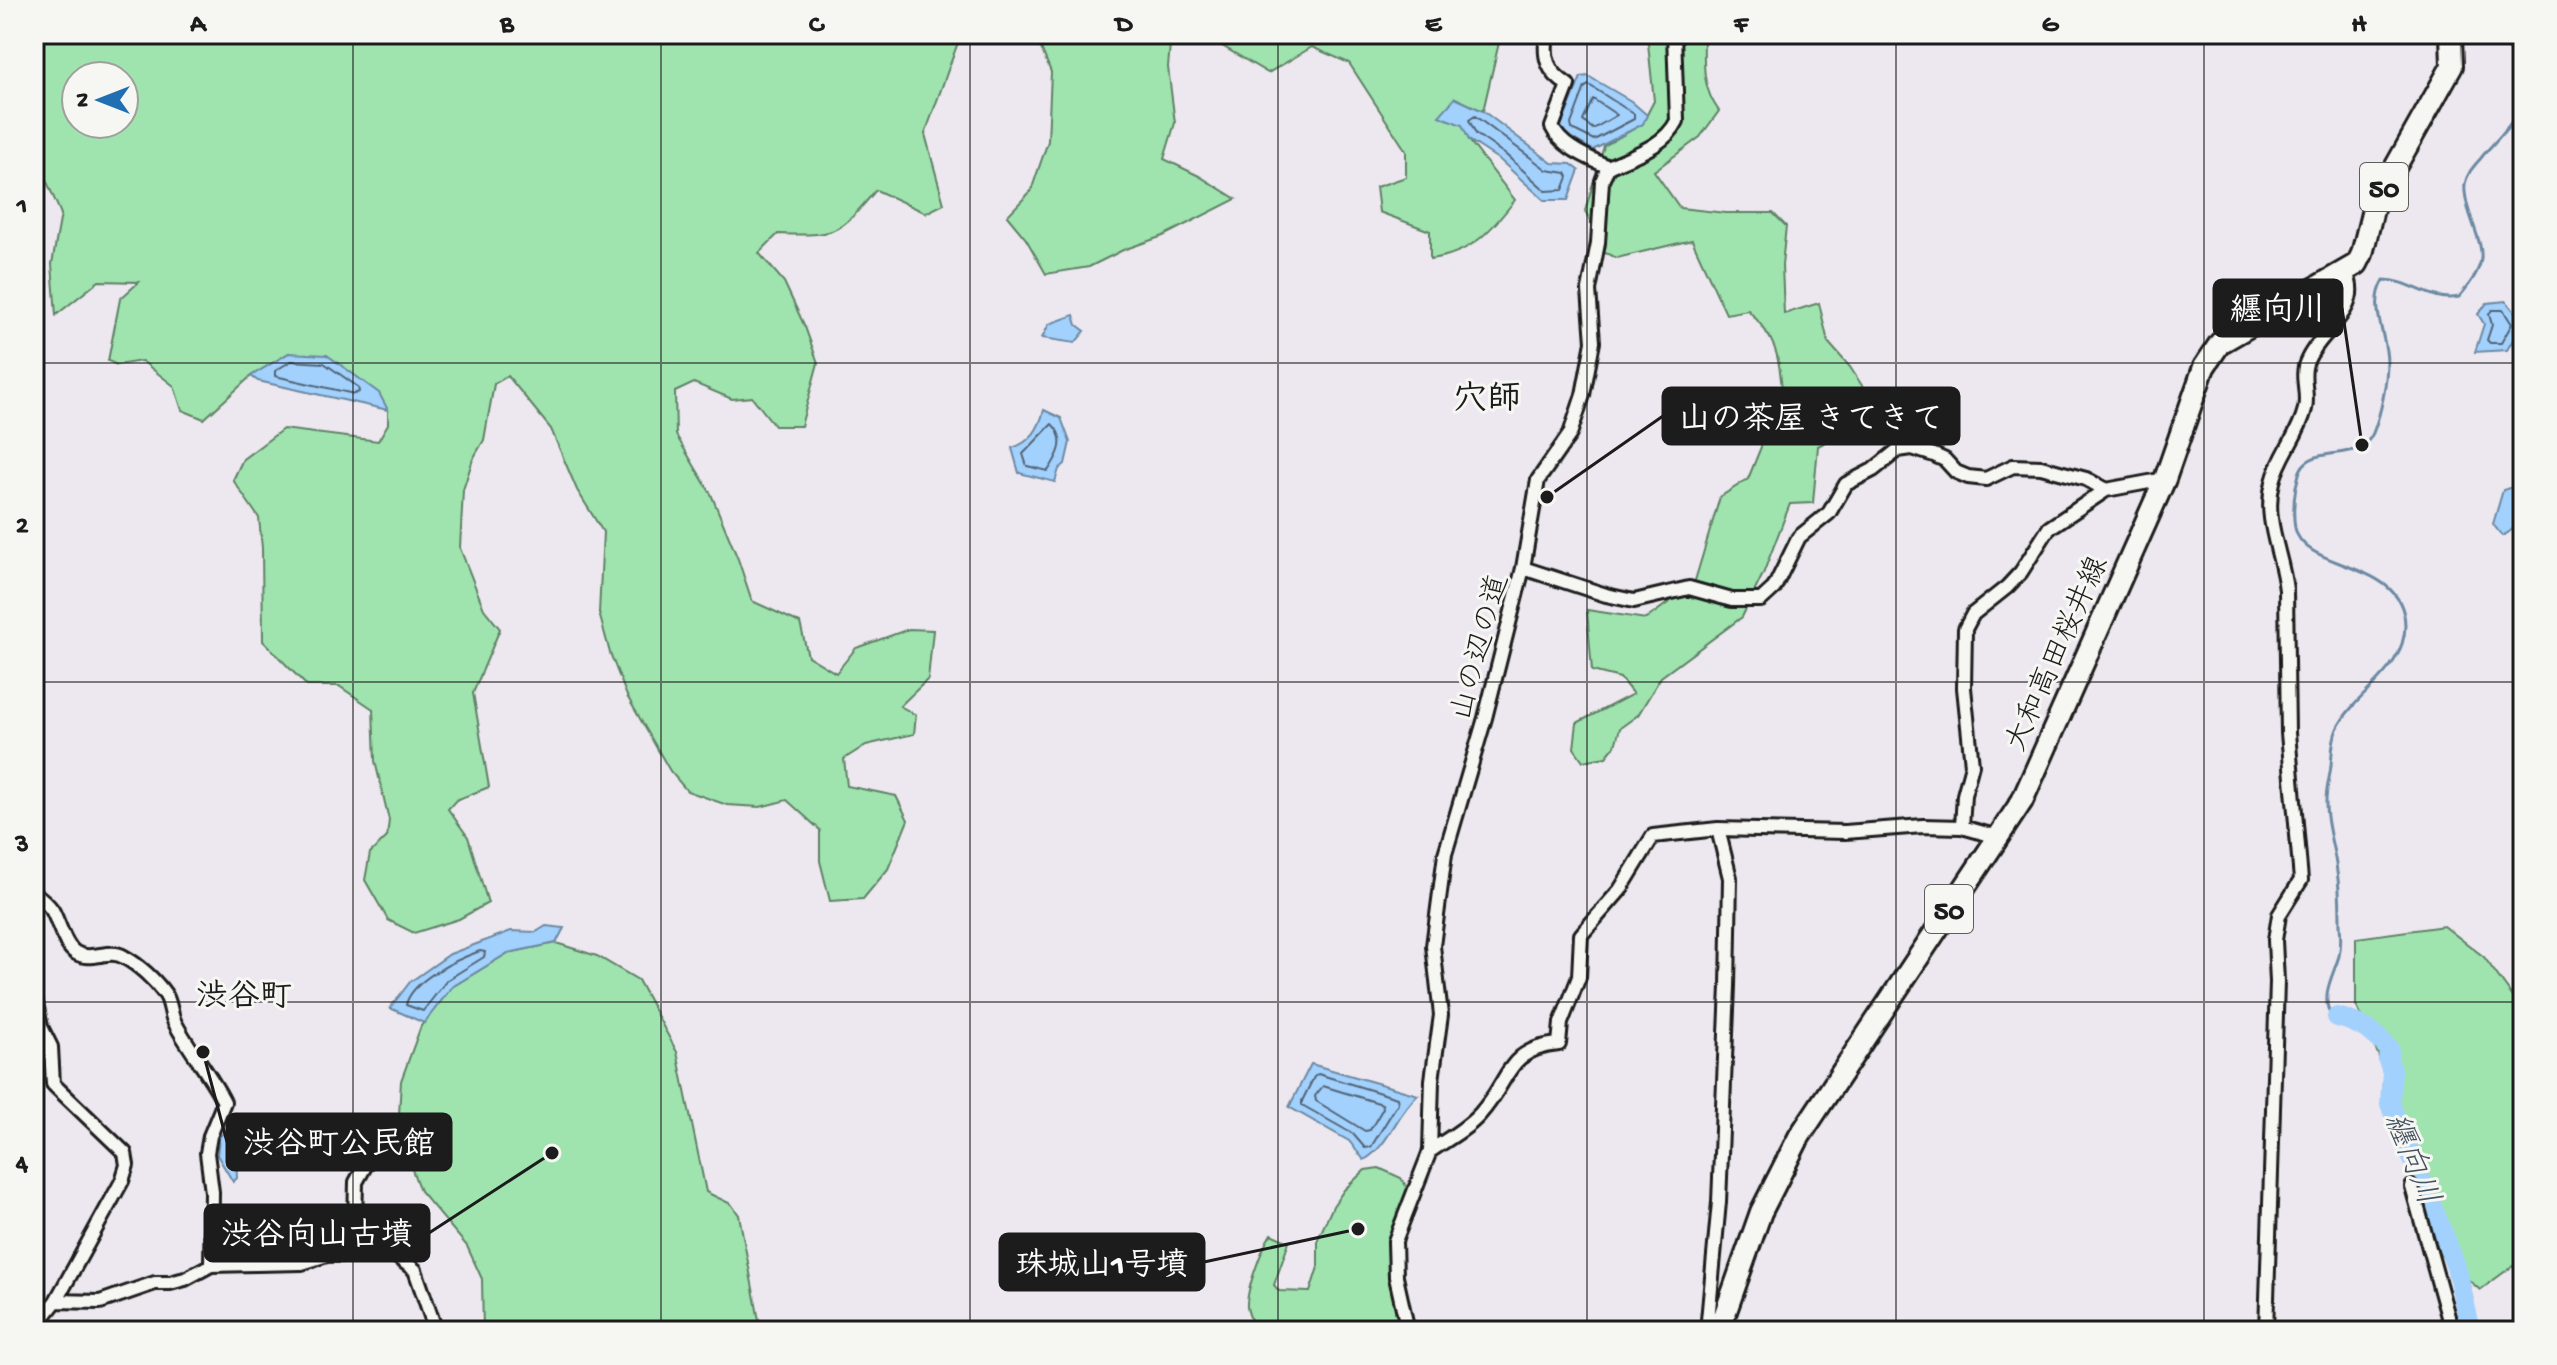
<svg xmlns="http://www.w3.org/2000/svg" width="2557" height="1365" viewBox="0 0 2557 1365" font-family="'Gochi Hand','Klee One',sans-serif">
<rect width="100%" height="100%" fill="#ede8ef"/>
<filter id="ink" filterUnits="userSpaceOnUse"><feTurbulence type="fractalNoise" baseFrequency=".0125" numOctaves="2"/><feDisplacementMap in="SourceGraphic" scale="16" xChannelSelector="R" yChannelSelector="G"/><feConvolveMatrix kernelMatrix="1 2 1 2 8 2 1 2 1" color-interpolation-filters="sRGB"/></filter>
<g filter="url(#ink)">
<path fill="#9fe4af" stroke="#5e8066" stroke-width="2" fill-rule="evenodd" d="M34 34H961L925 134 944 204 926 213 876 190C838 235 837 236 778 234L759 253 784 282 805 327 818 363 801 426H775L752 397 732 399 694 383 675 392 676 435 711 494 738 559 752 601 800 623 808 656 836 673 856 648 909 629 933 630 928 679 900 706 916 715 914 734 866 745 844 759 847 786 896 796 908 820 888 869 863 899 830 901 820 861V830L787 800 760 807 727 805 687 791 670 771 627 696 610 653 599 613 603 532 577 490 551 429 508 376 494 384 484 440 473 459 463 490 460 548 484 609 500 629 473 693 489 787 456 800 448 809 468 837 488 903 459 919 414 933 388 920 365 880 370 853 387 837 389 820 375 761 373 709 339 686H307L263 641 262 548 259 518 233 480 243 459 283 429 378 441 388 424V410L289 353 251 376 204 419 182 410 174 386 142 361 117 365 108 361 120 299 139 282 99 281 56 315 52 264 61 214 44 175 34 181ZM76 76H124V124H76Z
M1035 34H1171L1168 67 1175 123 1164 159 1199 176 1236 199 1163 236 1123 250 1089 267 1046 274 1026 239 1007 216 1031 191 1048 141 1051 72Z
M1202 34H1501L1483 111 1455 98 1469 140 1515 200C1491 231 1471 254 1430 259V231L1379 212 1376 187 1406 177V151L1349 63 1312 47 1268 73Z
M1647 34H1660L1661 41 1668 34H1704C1704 63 1701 87 1719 111L1700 137 1654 171 1680 208 1726 213H1773L1786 226 1782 265 1784 314 1819 303 1828 342 1850 367 1872 401 1862 423 1818 446 1813 503 1790 504 1763 574 1742 617 1661 677 1638 715 1620 728 1615 746 1606 757 1583 761 1574 748 1577 723 1633 694 1620 678 1592 671 1587 610 1646 619 1672 600 1691 594 1720 497 1748 479 1761 447 1765 413 1783 397C1778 355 1779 342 1748 310L1726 314 1692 240 1617 258 1605 253 1585 211 1604 146 1642 124 1654 101Z
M2444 926 2484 957 2523 1011 2522 1259 2480 1290 2434 1249 2419 1184 2403 1146 2378 1054 2356 1005V938Z
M556 943 597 956 638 980 677 1052 706 1192 731 1204 739 1215 761 1331H483L482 1279 467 1246 420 1191 398 1132 401 1081 421 1026 452 987 508 953Z
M1379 1168 1401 1178 1408 1189 1389 1249 1391 1279 1404 1331H1255C1253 1324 1248 1314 1247 1307 1246 1290 1262 1248 1271 1234L1289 1242 1274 1285 1279 1291 1310 1292 1318 1267V1239L1333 1206 1344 1190 1365 1170Z"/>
<path fill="#a2d1fd" stroke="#6c89a3" stroke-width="2" d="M1588 76 1631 101 1647 115 1643 124 1593 150 1559 131 1581 77Z
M1455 98 1483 111 1552 163 1571 164 1579 170 1568 200H1544L1501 161 1469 140 1462 125 1439 116Z
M2506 301 2515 312 2521 326 2507 350 2475 352 2484 324 2478 314 2487 303Z
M1074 315 1077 325 1085 331 1075 343 1042 338 1049 324Z
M289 353 327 355 379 393 388 410 258 381 251 376Z
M1044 410 1061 418 1070 442 1065 464 1059 469 1055 482 1019 473 1012 448C1031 442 1039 429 1044 410Z
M2512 487 2523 493C2521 512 2521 528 2502 536L2493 524 2503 490Z
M546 926 564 928 556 943 508 953 452 987 424 1023 390 1008 410 982 450 954 511 931 536 932Z
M1311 1064 1418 1095C1395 1115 1390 1145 1364 1160L1349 1141 1289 1107Z
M229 1128H236L241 1149 236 1151 237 1178 233 1182 217 1155 219 1137Z"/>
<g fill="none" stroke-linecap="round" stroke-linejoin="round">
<path stroke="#526476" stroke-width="2" d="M1589 85 1634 114V119L1594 140 1572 129 1571 124 1585 87Z
M1593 99 1617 115 1593 129 1583 121Z
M1475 116 1547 170 1566 173 1568 177 1563 190 1546 191 1506 155 1476 134 1469 120Z
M2492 310H2503L2512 324 2501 343H2490L2487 340 2492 325 2489 314Z
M291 361 324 363 358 387 359 392 354 394 275 376V371Z
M1052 424C1068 440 1058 456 1048 471L1027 466 1023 454Z
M480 951 485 952 484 957 447 980 423 1011 406 1005C411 980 458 959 480 951Z
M1318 1074 1397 1098 1398 1103 1371 1147 1365 1148 1353 1134 1302 1105V1101L1314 1077Z
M1323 1086 1382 1104 1383 1108 1370 1130 1365 1131 1316 1101 1315 1096Z"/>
<path stroke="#6c89a3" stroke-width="3" d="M2337 1017 2330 1014C2321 994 2333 976 2339 956 2341 947 2341 936 2340 926 2340 908 2340 890 2337 872 2335 849 2325 824 2326 801 2326 789 2330 777 2331 765 2332 753 2332 740 2337 729 2355 692 2405 672 2405 625 2404 558 2304 573 2295 528 2293 516 2294 498 2296 486 2298 481 2298 474 2301 469 2313 444 2360 464 2373 433 2381 413 2387 384 2387 362 2387 334 2368 307 2384 280 2412 280 2431 303 2459 297 2493 258 2481 251 2468 208 2466 200 2464 192 2465 184 2467 173 2474 166 2481 158 2492 144 2507 131 2516 115 2531 89 2514 58 2501 34"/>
<path stroke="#a2d1fd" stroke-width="20" d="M2337 1017C2359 1022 2375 1033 2389 1049L2388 1061 2392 1070 2390 1104 2446 1240 2457 1270 2471 1331"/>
<defs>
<path id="street" d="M1547 34C1543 57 1547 72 1568 85L1552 127C1562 148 1588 157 1608 167
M1523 568 1606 595 1634 601 1689 588 1732 600H1761L1774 588 1799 537 1829 513 1846 484 1873 470 1898 450 1912 448 1934 455 1945 460 1956 472 1968 477 1986 479 2013 466 2041 467 2086 479 2106 490 2165 479
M1962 827 1964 795 1972 765 1964 688 1965 629 1973 614 2007 587 2021 572 2049 528 2106 490
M34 893C41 898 47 903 52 910 59 922 64 946 76 953 92 962 109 948 124 957 139 965 155 980 165 994 171 1002 170 1014 175 1023 190 1051 210 1074 224 1102L210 1136 207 1153 212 1192 211 1265
M34 993 41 1027 51 1047 53 1084 125 1153 127 1165 122 1181 56 1301 37 1325 36 1331
M1430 1151C1446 1140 1467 1129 1480 1114 1511 1080 1505 1049 1559 1044L1561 1023 1579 977 1581 935 1620 890 1653 836 1718 829 1845 832 1923 826 1962 827 1998 837
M2412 1187 2452 1331
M360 1253 355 1222 356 1182 369 1159
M56 1301 100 1302 155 1283H170L185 1279 211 1265 302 1263 327 1255 392 1253 415 1270 436 1331
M1408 1331 1396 1277 1395 1241 1430 1151 1432 1080 1441 1015 1433 946 1445 854 1485 718 1523 568 1538 480 1570 434 1583 395 1593 342 1589 290 1598 243 1602 181 1608 167C1633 155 1664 147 1677 121L1674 34
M1707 1331 1719 1202 1728 986 1730 878 1718 829
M2266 1331 2277 982 2275 940 2279 915 2301 880 2288 733 2286 590C2282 553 2263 520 2273 482 2279 456 2299 435 2305 409 2309 394 2300 375 2307 361 2320 330 2364 310 2346 273"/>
<path id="primary" d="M1719 1331 1761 1212 1799 1137 2022 801 2165 479 2204 367 2220 343 2357 264 2362 254 2374 205 2452 66 2451 34"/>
</defs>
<use href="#street" stroke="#1c1c1c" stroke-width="18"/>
<use href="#primary" stroke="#1c1c1c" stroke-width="26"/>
<use href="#street" stroke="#f6f6f2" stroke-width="12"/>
<use href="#primary" stroke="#f6f6f2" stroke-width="20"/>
</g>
</g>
<path fill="none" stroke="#1c1c1c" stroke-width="2" stroke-opacity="0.55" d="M353 34V1331M661 34V1331M970 34V1331M1278 34V1331M1587 34V1331M1896 34V1331M2204 34V1331M34 363H2523M34 682H2523M34 1002H2523"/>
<g text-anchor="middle" stroke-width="6" stroke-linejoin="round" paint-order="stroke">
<g fill="#f6f6f2" stroke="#5d5d5c" stroke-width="2">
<rect x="2360" y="163" width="48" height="48" rx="6"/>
<rect x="1925" y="885" width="48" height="48" rx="6"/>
</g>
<g font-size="28" font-weight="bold" fill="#1c1c1c">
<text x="2384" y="197">50</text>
<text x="1949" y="919">50</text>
</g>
<g font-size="30" fill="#1c1c1c" stroke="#f6f6f2">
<text transform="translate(1478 647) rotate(-75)" y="10">山の辺の道</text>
<text transform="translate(2055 653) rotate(-66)" y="10">大和高田桜井線</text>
</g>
<g font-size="32" font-weight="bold" fill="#1c1c1c" stroke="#f6f6f2">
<text x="244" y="1005">渋谷町</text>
</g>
<g font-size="32" font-style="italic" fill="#445260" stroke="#f6f6f2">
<text transform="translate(2414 1158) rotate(68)" y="11">纒向川</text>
</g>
<g font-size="34" font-weight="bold" fill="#1c1c1c" stroke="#f6f6f2">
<text x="1487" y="408">穴師</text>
</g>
</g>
<path fill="none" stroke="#1c1c1c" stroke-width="3" d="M2362 445L2342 308M1547 497L1663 416M203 1052L227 1142M552 1153L429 1233M1358 1229L1204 1262"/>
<g fill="#1c1c1c" stroke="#f6f6f2" stroke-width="3">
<circle cx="2362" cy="445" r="8"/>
<circle cx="1547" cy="497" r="8"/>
<circle cx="203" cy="1052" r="8"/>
<circle cx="552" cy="1153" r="8"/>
<circle cx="1358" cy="1229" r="8"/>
</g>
<g fill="#1c1c1c" stroke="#1c1c1c" stroke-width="3">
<rect x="2214" y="280" width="128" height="56" rx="8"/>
<rect x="1663" y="388" width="296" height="56" rx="8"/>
<rect x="227" y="1114" width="224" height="56" rx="8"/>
<rect x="205" y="1205" width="224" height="56" rx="8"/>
<rect x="1000" y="1234" width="204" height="56" rx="8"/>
</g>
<g font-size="32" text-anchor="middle" font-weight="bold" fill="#fff">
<text x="2278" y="319">纒向川</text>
<text x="1811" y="428">山の茶屋 きてきて</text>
<text x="339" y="1153">渋谷町公民館</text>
<text x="317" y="1244">渋谷向山古墳</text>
<text x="1102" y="1274">珠城山1号墳</text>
</g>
<rect width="2557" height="1365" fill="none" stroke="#f6f6f2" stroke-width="88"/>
<g transform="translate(100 100) rotate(270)"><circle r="38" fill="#f6f6f2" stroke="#9f9f9c" stroke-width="2"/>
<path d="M0-6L14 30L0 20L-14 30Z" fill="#1f6fb2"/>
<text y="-12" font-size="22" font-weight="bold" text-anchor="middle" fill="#1c1c1c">N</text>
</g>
<rect x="44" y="44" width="2469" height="1277" fill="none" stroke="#1c1c1c" stroke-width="3"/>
<g font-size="26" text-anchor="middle" font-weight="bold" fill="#1c1c1c">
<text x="198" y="31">A</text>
<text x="507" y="31">B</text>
<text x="816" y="31">C</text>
<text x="1124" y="31">D</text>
<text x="1433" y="31">E</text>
<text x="1741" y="31">F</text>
<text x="2050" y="31">G</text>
<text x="2359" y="31">H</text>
<text x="22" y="213">1</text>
<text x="22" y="532">2</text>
<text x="22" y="851">3</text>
<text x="22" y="1170">4</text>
</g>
</svg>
